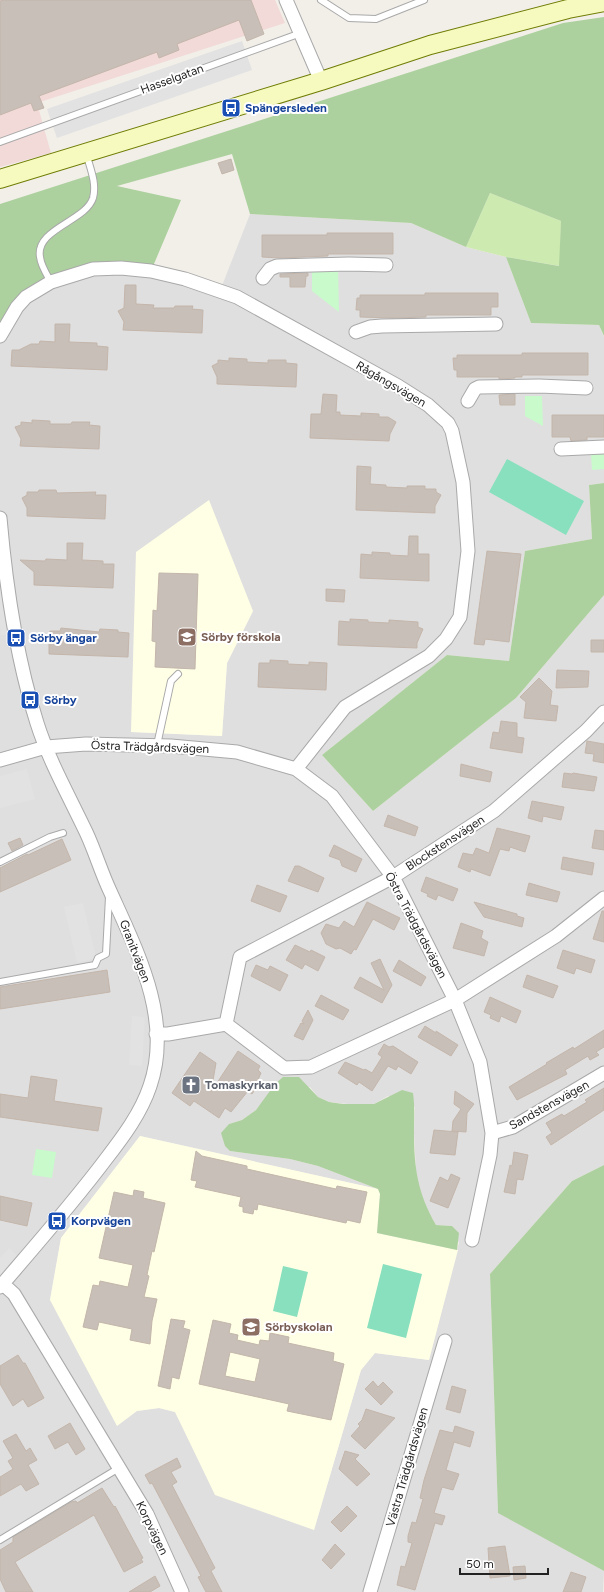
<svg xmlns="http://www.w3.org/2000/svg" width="604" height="1592" viewBox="0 0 604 1592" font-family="Figtree,sans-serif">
<rect width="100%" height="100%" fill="#f2efe9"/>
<path fill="#e0dfdf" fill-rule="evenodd" d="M250 214 411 223 466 247 506 257 531 323 599 325 604 337V483L589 485 592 539 525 551 509 661 447 655 322 755 373 811 516 698 604 595V1165L572 1181 490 1274 498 1512 604 1571 603 1592H0V339L26 297 93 269 151 271 218 296ZM253 611 227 663 222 736 131 732ZM310 1087 318 1097 329 1102 357 1105 374 1104 388 1096 415 1107 414 1133 416 1171 419 1189 425 1207 436 1225 452 1226 459 1243 429 1360 375 1353 361 1370 314 1530 182 1425 175 1412 159 1408 137 1411 50 1300 61 1238 140 1136 378 1189 318 1166 290 1159 230 1151 229 1124 242 1120 256 1110 266 1098Z"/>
<path fill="#f2dad9" d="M0 0H275L285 23 37 103 51 153 0 167Z"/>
<path fill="#ffffe5" d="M209 500 253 611 227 663 222 736 131 732 136 552Z
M140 1136 378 1189 380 1194 377 1233 458 1250 429 1360 375 1353 361 1370 314 1530 215 1495 175 1412 159 1408 137 1411 117 1426 50 1300 61 1238Z"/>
<path fill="#cdebb0" d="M490 193 561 221 560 266 506 257 466 247Z"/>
<path fill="#add19e" d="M604 17V336L599 325 531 323 506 257 559 266 561 221 490 193 466 247 411 223 250 214 232 154 117 186 181 200 151 271 121 268 34 286 0 339V204L563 23Z
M604 483V595L516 698 373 811 322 755 447 655 509 661 525 551 592 539 589 485Z
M283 1077H299L318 1097 329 1102 343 1104H374L402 1090 413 1093C415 1107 414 1119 414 1133 414 1168 418 1194 436 1225L452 1226 459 1233 457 1250 377 1233 380 1194 378 1189 318 1166 290 1159 230 1151 225 1146 221 1133 229 1124 242 1120 256 1110 275 1084Z
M604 1165V1571L498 1513 490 1274 572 1181Z"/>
<path fill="#c8facc" d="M312 267H338L339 312 312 291Z
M525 396H542L543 426 525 416Z
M604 453V469L592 470 591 454Z
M36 1149 56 1152 52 1178 32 1175Z"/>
<path fill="#88e0be" d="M507 459 584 501 566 535 489 492Z
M383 1264 422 1274 406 1338 367 1328Z
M283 1266 308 1272 297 1317 273 1311Z"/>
<path fill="#e2e2e2" d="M242 41 252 70 57 138 47 109Z
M0 573 11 634 1 635 0 627Z
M27 769 35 799 0 808V776Z
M83 903 96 958 77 963 64 907Z
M132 1016 145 1017 142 1066 129 1065Z
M9 1248 18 1256 0 1276V1258Z"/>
<path fill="#c7bfb8" stroke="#c4b6ab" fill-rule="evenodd" d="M4 0H251L264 34 247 41 239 20 177 44 179 50 159 58 157 52 39 96 44 108 34 111 31 103 0 115V1Z
M231 159 234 170 222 174 218 163Z
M327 233H393V254H328V256L280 258 262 257V235H327Z
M308 273V276H306L305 287H290V277H280V274Z
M125 285H136V304L154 305 153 308H174L175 306H193L192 309 203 310 202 333 123 330 124 322 118 311 124 308Z
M425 293H498V307H491V315H426V317L392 318 360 317V310H356L357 298H360V295H425Z
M55 324H70L69 342 97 343V346L108 347 107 370 11 366 12 350H19L31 344H39L40 341 55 342Z
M522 353H588V375H522V377H515V378L499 379V377H457V370H454L453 358H457V355H522Z
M229 358 247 359V362L268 363V360H286V363L297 364 296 387 217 384V377L212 366 218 363V360L229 361Z
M323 394 337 395 336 412H340V415L361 416V413L379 414V417H388L396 422 390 434 389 441 310 438 311 414H321Z
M515 394V405H500L499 395Z
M552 415H604V437H587V440L571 441 570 437H552Z
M32 420 50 421V424H71L72 422H90L89 425 100 426 99 449 20 446 21 439 15 427 21 425V422L32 423Z
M357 466 371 467 370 484 386 485V487L407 488V486H425V489H436V492L441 495 435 506V513L356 510Z
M39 490H56L57 493 96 492 95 495H106L105 519 27 516V508L22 498 27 495V492H38Z
M409 536H418V554H429V581L360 578 361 554 372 555V552L390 553V555L408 556Z
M67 543H83L82 560 103 561V564H114L113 588 34 585V572L20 560 45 561 46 559 67 560Z
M487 551 521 554 509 642 485 639 484 645 474 644Z
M159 573 198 574 195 669 155 667 156 642 152 641 153 610 157 611Z
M326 589 345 590 344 602 326 601Z
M350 619 368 620V622L389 623V620L418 622V627L423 629 417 643V648L338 645 339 621 350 622Z
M61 628 99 632 100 629 118 630V632L129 633 128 657 49 654V643L38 638 49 634 50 631H60Z
M591 640H604V652H591Z
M270 660 288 661V664L309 665V662L327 663 326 690 258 687 259 663H270Z
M557 670 589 671 588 687 556 688Z
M539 678 552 691 550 705 558 706 556 721 524 718 526 702 520 697Z
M501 721 517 723V737L524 738 522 753 490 748 493 732 499 733Z
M587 741 604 744V763L593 761 594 754 585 753Z
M461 764 492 772 490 782 460 776Z
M564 773 572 774 573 773 597 777 594 791 562 787Z
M532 801 564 807 561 820 543 816 542 822 528 818Z
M388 815 418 827 415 836 384 826Z
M497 828 530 836 525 852 510 847 509 851 500 849 490 876 471 869 470 872 458 867 463 853 473 855 476 848 489 853Z
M595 830 604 831V850L592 848Z
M20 838 23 845 12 851 8 843Z
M62 839 71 860 0 892V868L27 854 28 855Z
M334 845 362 859 356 872 342 866 340 860 329 856Z
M563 857 594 863 592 875 561 869Z
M295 866H299L324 878 318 892 288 881Z
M426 877 458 889 453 901 438 895 436 900 427 896 428 894 421 891Z
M529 883 560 892 557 902 526 895Z
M257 885 287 896 280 912 251 901Z
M367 902 400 918 394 930 373 919 356 950 354 949 351 954 340 948 336 949 326 944 321 933 326 924 339 928 344 921 354 927Z
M474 902 517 914V916L524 918 522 927 484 917Z
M602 911H604V942L593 939Z
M461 923 483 931 481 938 488 942 484 956 453 948Z
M295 945 310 952 311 950 325 957 318 971 305 964 302 969 286 960Z
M563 950 595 960 591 973 576 968 574 974 557 968Z
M380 959 392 985 382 1003 354 988 360 977 384 990 371 963Z
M399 960 426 977 421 986 393 971Z
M256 965 268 970 270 966 288 975 280 991 251 976Z
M107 970 110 992 0 1009V987Z
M527 975 558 986 553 998 523 987Z
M321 995 349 1010 343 1020 315 1006Z
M490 997 521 1011 516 1023 501 1016 499 1022 490 1018 491 1015 484 1012Z
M308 1010 313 1020 303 1040 294 1036 301 1023 304 1024 302 1021Z
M425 1026 436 1033V1031L458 1045 451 1056 418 1037Z
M604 1030V1047L596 1052 599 1055 590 1060 588 1056 565 1070 567 1074 517 1100 509 1087 547 1064 546 1063 573 1047 574 1049Z
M384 1044 389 1047 393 1046 418 1062 411 1074 398 1066 396 1070 388 1066 372 1091 359 1082 357 1085 338 1073 345 1062 364 1070 365 1069 372 1073 382 1057 378 1054Z
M238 1051 260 1066 258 1070 261 1073 257 1082 259 1083 252 1094 248 1091 231 1112 225 1108 219 1118 194 1101 190 1106 172 1093 200 1052 216 1063 211 1092Z
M31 1076 57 1080 54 1101 102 1108 98 1131 0 1117V1094L28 1098Z
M604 1088V1110L551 1145 546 1137 552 1133 546 1123 562 1114 564 1116 587 1102 585 1100Z
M455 1091 474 1104 467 1113 466 1132 452 1131 453 1121 461 1109 454 1104Z
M434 1130 458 1132 455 1155 430 1153Z
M196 1151 202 1156 247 1166V1169L336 1189 337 1186 367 1192 360 1223 347 1220 346 1223 258 1204 257 1210 254 1209 253 1214 243 1212V1207L239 1206 241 1197 195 1187 197 1181 191 1180Z
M514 1152 528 1155 523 1180 517 1179 515 1194 504 1192 510 1165 512 1166Z
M451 1174 460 1178 448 1208 430 1201 440 1177 448 1181Z
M134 1190 144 1192 143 1198 165 1203 154 1252 152 1251 147 1275 149 1276 144 1297 157 1299 152 1321 150 1344 130 1340 132 1329 99 1322 97 1330 83 1327 93 1285 99 1286 100 1281 128 1287 133 1265 99 1258 114 1192 133 1196Z
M0 1196 32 1203 27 1226 0 1220Z
M171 1319 185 1321 183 1328 190 1330 179 1379 172 1377 170 1389 158 1386Z
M213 1320 231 1324 229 1333 238 1335 237 1340 259 1345 260 1340 269 1341 270 1333 289 1337 288 1343 334 1353 333 1361 344 1364 331 1420 287 1411 289 1404 199 1384ZM230 1352 260 1359 255 1382 225 1376Z
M18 1355 23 1363H25L44 1398 28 1407 23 1399 13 1406 0 1384V1366Z
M373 1381 378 1387 383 1382 393 1392 381 1405 365 1389Z
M452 1386 466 1390 460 1413 446 1409Z
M366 1409 395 1418 365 1449 351 1436 360 1426 358 1424 362 1420Z
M70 1423 85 1449 76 1455 68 1442 55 1449 48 1436Z
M455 1426 474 1432 470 1447 454 1442 446 1470 459 1474 453 1490 442 1487 434 1513 445 1516 442 1525 435 1523 415 1590 397 1585 401 1566 405 1567 412 1543 408 1542V1536L412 1522 416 1523 423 1499 420 1498 424 1480 440 1430 453 1433Z
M16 1434 26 1451 30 1448 37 1460 28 1465 39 1484 26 1491 21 1484 0 1496V1477L13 1469 8 1461 13 1458 3 1441Z
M345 1451 359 1455 355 1459 370 1474 357 1486 339 1469Z
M177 1458 181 1467 171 1472 177 1482 172 1485 215 1568 211 1571 222 1592H206L198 1577 201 1576 199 1572 152 1483 150 1484 145 1475Z
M102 1488 114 1507 115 1506 143 1558 141 1559 143 1562 124 1572 94 1515 15 1562 33 1592H6L0 1579V1550L13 1542V1537L71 1502 76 1501 77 1503Z
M347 1506 357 1516 341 1532 331 1522Z
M335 1544 345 1554 331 1569 322 1560Z
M505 1546 510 1576 490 1578 488 1548Z
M525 1566 526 1578 514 1580 513 1567Z
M571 1572 586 1577 581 1592H563Z
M155 1576 160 1586 150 1592H129Z"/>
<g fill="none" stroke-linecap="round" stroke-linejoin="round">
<defs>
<path id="lane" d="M321 0 349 18 376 19 424 0
M0 142 301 33
M51 282C47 275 41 266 40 257 35 229 86 221 93 198 97 183 90 168 86 153
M157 745 171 681 178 674
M0 862 50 837 63 833
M0 982 95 965 98 958 106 954 109 897
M0 1540 119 1468"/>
<path id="street" d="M286 0 321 81
M263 278 270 269 277 266 349 264 386 265
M356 332 370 327 382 326 496 324
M0 336 17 307 26 297 51 282 93 269 121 268 151 271 185 279 237 297 398 386 428 405 448 423 452 431 463 482 468 551 460 617 446 639 429 656 345 707 296 769
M468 401 475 389 479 387 539 386 586 388
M561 449 604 447
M0 518C6 587 16 657 37 723 49 761 69 796 86 832 95 851 101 872 110 891 137 951 173 1020 150 1086 141 1113 123 1137 106 1159 73 1203 36 1245 0 1287
M0 760 46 747 86 744 171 746 237 752 296 769 332 796 393 877 455 1000 480 1062 492 1133 490 1155 472 1240
M226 1024 240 957 393 877 494 811 586 731 604 712
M156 1034H168L226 1024 284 1068 311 1067 455 1000 556 936 604 898
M492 1133 513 1127 604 1073
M3 1284 14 1294 147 1514 182 1592
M370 1592 445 1341"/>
<path id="secondary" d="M0 179 321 81 430 45 568 9 604 2"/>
</defs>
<use href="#lane" stroke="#a9a9a9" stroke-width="8"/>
<use href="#street" stroke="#a9a9a9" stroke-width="15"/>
<use href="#secondary" stroke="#707d05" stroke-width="20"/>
<use href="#lane" stroke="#fff" stroke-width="6"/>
<use href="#street" stroke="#fff" stroke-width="13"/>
<use href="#secondary" stroke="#f7fabf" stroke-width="18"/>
</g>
<defs>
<symbol id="bus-square" viewBox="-11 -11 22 22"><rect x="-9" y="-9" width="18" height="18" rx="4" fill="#1a4fb4" stroke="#fff"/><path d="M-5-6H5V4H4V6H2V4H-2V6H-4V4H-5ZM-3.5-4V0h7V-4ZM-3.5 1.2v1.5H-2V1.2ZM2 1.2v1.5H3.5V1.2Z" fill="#fff"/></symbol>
<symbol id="school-square" viewBox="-11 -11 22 22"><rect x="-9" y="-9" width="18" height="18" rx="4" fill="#8d6e63" stroke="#fff"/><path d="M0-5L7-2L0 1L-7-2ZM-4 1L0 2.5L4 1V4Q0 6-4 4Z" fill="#fff"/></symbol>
<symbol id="church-square" viewBox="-11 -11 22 22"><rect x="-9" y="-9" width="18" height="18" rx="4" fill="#6b7280" stroke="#fff"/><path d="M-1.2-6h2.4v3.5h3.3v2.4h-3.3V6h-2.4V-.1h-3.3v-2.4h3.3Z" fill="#fff"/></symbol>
</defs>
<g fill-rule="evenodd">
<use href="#bus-square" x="220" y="97" width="22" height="22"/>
<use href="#school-square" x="176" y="626" width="22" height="22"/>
<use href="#bus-square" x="5" y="627" width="22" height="22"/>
<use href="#bus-square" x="19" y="689" width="22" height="22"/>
<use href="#church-square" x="180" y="1074" width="22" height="22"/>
<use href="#bus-square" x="46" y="1210" width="22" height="22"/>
<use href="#school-square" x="240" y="1316" width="22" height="22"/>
</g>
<g text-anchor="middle" stroke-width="4" stroke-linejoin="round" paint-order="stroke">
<g font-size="12" fill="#222" stroke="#fff">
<text transform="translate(172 79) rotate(-20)" y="4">Hasselgatan</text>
<text transform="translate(391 384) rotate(30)" y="4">Rågångsvägen</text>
<text transform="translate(150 747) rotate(2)" y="4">Östra Trädgårdsvägen</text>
<text transform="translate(445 843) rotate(-33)" y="4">Blockstensvägen</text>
<text transform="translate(416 925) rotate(62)" y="4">Östra Trädgårdsvägen</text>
<text transform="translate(135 951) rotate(69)" y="4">Granitvägen</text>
<text transform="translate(549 1105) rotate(-29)" y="4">Sandstensvägen</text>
<text transform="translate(407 1467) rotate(-74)" y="4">Västra Trädgårdsvägen</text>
<text transform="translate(152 1528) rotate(64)" y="4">Korpvägen</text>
</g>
<g font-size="12" font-weight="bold" fill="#164399" stroke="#fff" text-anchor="start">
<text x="245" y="112">Spängersleden</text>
<text x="30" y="642">Sörby ängar</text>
<text x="44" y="704">Sörby</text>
<text x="71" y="1225">Korpvägen</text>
</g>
<g font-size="12" font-weight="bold" fill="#785e54" stroke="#fff" text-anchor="start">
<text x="201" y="641">Sörby förskola</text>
<text x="265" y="1331">Sörbyskolan</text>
</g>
<g font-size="12" font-weight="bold" fill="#5b616d" stroke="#fff" text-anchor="start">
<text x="205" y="1089">Tomaskyrkan</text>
</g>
</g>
<path d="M460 1568v6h88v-6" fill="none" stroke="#222222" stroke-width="2"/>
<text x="466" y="1568" font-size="12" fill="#222222" stroke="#ffffff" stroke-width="3" paint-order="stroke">50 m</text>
</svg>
